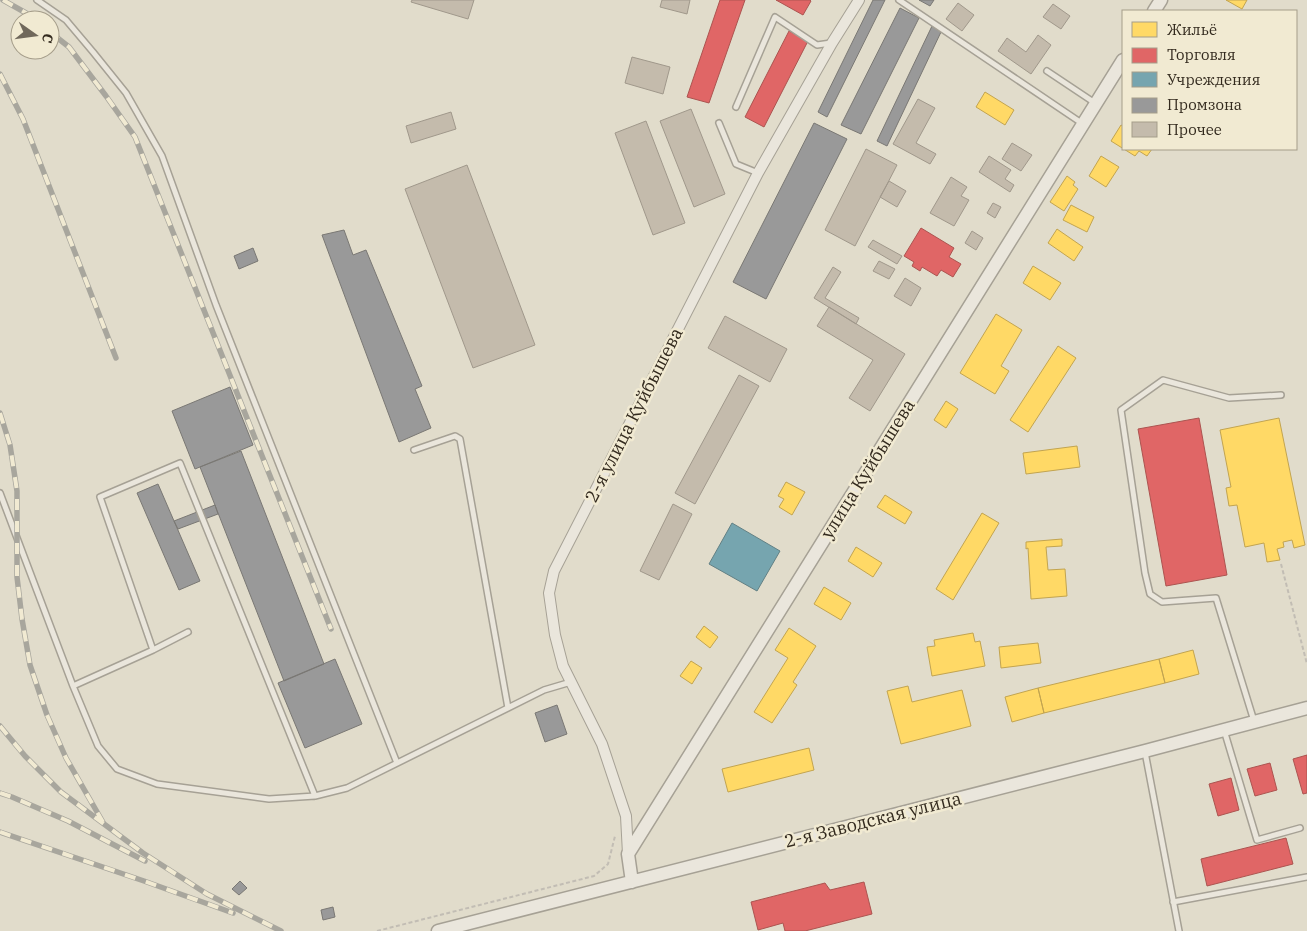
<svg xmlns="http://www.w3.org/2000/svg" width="1307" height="931" viewBox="0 0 1307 931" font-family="'IBM Plex Serif',serif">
<rect width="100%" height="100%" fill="#e1dccb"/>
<path fill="#ffd966" stroke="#c2a450" d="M1226 0H1247L1242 9Z
M985 92 1014 110 1005 125 976 107Z
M1121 125 1123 126V149H1152L1147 156 1139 151 1135 156 1111 141Z
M1101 156 1119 167 1106 187 1089 176Z
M1067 176 1075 182 1073 185 1078 189 1064 211 1050 202Z
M1071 205 1094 217 1087 232 1063 220Z
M1057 229 1083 247 1074 261 1048 243Z
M1033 266 1061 283 1050 300 1023 283Z
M996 314 1022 330 1001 366 1009 371 995 394 960 373Z
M1058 346 1076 358 1028 432 1010 420Z
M946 401 958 409 946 428 934 420Z
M1279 418 1305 545 1294 548 1292 540 1283 542 1284 547 1277 549 1280 560 1267 562 1264 543 1245 547 1237 505 1229 506 1226 488 1231 487 1220 430Z
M1077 446 1080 467 1026 474 1023 453Z
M786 482 805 492 792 515 779 507 784 499 778 496Z
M885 495 912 512 905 524 877 507Z
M982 513 999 523 953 600 936 589Z
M1062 539V546L1046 547 1048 570 1065 569 1067 596 1031 599 1028 548 1026 549V542Z
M856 547 882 563 873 577 848 561Z
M824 587 851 603 841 620 814 604Z
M704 626 718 637 710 648 696 637Z
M789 628 816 646 793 682 797 685 772 723 754 712 788 658 775 650Z
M973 633 975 642 980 641 985 666 932 676 927 647 935 646 934 640Z
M1038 643 1041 663 1001 668 999 647Z
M1193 650 1199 674 1165 683 1159 659Z
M1159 659 1165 683 1044 713 1038 688Z
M691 661 702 668 692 684 680 676Z
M908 686 912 702 962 690 971 726 901 744 887 691Z
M1038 688 1044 713 1012 722 1005 697Z
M809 748 814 770 728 792 722 769Z"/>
<path fill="#e06666" stroke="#ac5450" d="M720 0H745L709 103 687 97Z
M776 0H810L811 1 803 15Z
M789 31 808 41 764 127 745 117Z
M921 228 954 248 949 257 961 264 953 277 941 270 937 276 922 267 920 271 912 266 914 262 904 256Z
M1199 418 1227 575 1166 586 1138 429Z
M1307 755V793L1303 794 1293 759Z
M1270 763 1277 790 1255 796 1247 769Z
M1231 778 1239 810 1218 816 1209 784Z
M1286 838 1293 864 1207 886 1201 859Z
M864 882 872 914 805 931H785L783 923 758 930 751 902 825 883 830 890Z"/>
<path fill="#76a5af" stroke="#628084" d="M732 523 780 551 757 591 709 564Z"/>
<path fill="#999" stroke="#7a7874" d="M873 0H885L827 117 818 112Z
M919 0H934L930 6Z
M900 8 919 18 861 134 841 125Z
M932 26 941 32 887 146 877 141Z
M814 123 847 139 766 299 733 282Z
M344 230 353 255 366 250 422 386 415 389 431 428 399 442 322 235Z
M253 248 258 261 239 269 234 256Z
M230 387 253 445 195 469 172 411Z
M241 451 324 664 284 681 200 467Z
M158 484 200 581 179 590 137 493Z
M215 505 218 514 178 529 174 521Z
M335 659 362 724 305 748 278 683Z
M557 705 567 734 545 742 535 713Z
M240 881 247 888 239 895 232 889Z
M333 907 335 917 323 920 321 910Z"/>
<path fill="#c4bbac" stroke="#a0988b" d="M412 0H474L468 19 411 2Z
M662 0H690L687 14 660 7Z
M958 3 974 15 962 31 946 19Z
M1053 4 1070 16 1061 29 1043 17Z
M1038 35 1051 45 1031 74 998 51 1007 38 1026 52Z
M632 57 670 67 663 94 625 83Z
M918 99 935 108 916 143 936 154 930 164 893 144Z
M691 109 725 194 694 207 660 121Z
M451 112 456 129 411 143 406 126Z
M646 121 685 223 653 235 615 133Z
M1012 143 1032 155 1021 171 1002 159Z
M866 149 897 165 855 246 825 230Z
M989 156 1011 170 1005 179 1014 185 1010 192 979 172Z
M467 165 535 345 473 368 405 189Z
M951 177 967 187 961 196 969 200 954 226 930 213Z
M889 181 906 191 897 207 880 197Z
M993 203 1001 207 995 218 987 213Z
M972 231 983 238 976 250 965 243Z
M873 240 902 256 897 264 868 247Z
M879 261 895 269 889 279 873 271Z
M833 267 841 272 825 298 859 318 856 324 814 298Z
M905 278 921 288 911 306 894 296Z
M829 307 905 354 870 411 849 398 873 360 817 326Z
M725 316 787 349 770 382 708 348Z
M739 375 759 386 695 504 675 493Z
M673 504 692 514 659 580 640 571Z"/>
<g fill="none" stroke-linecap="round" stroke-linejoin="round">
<defs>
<path id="service" d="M37 0 66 20 93 52 126 93 162 156 216 305 397 763
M899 0 1083 124
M1047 71 1095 103
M736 107 775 17 817 45 831 43
M719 123 736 164 758 173
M414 450 455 436 460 439 508 708
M0 493 73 686 98 746 117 769 157 784 269 799 315 796 347 788 544 690 571 682
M153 650 100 497 180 463 315 796
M73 686 153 650 188 632
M1254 721 1216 598 1162 602 1150 594 1145 573 1121 410 1163 380 1229 398 1281 395
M1224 730 1257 840 1300 828
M1145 752 1179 931
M1173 902 1307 877"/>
<path id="minor" d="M628 854 626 816 602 744 563 666 555 635 549 593 554 571 758 173 832 43 859 0"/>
<path id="tertiary" d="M1154 11 1161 0
M632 882 628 854 1123 60
M438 931 1145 751 1307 708"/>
</defs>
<use href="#service" stroke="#a6a195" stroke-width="8"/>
<use href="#minor" stroke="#a6a195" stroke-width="12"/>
<use href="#tertiary" stroke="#a6a195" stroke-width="15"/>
<path stroke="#c2bdb4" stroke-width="2" stroke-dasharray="4 2.5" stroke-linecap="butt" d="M1281 564 1307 664
M377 931 594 876 608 864 615 836"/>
<use href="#service" stroke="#eae6dc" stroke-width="5"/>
<use href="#minor" stroke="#eae6dc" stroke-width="10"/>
<use href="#tertiary" stroke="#eae6dc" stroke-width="12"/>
<defs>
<path id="rail" d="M3 0 26 13 34 20
M50 32 69 47 106 96 135 137 331 629
M0 74 23 119 116 358
M0 413 10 445 17 491V577L22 619 30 665 47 715 66 758 104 824
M0 726 25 756 61 792 143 853 207 894 281 931
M0 793 12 797 68 821 145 861
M0 832 144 881 233 913"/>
</defs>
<use href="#rail" stroke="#a8a69d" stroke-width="5.5"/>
<use href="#rail" stroke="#f1ead2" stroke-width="4" stroke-dasharray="11" stroke-linecap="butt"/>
</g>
<g text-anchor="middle" stroke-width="5" stroke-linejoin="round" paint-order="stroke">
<g font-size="18" fill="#332a1e" stroke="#f1ead2">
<text transform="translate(634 415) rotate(-63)" y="6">2-я улица Куйбышева</text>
<text transform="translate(868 469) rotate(-58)" y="6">улица Куйбышева</text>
<text transform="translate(873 820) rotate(-14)" y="6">2-я Заводская улица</text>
</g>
</g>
<rect x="1122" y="10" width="175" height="140" fill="#f1ead2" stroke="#a59d8a"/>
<rect x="1132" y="22" width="25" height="15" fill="#ffd966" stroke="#a59d8a"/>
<text x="1167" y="35" font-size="15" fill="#332a1e">Жильё</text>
<rect x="1132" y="48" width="25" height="15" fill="#e06666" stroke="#a59d8a"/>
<text x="1167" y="60" font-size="15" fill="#332a1e">Торговля</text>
<rect x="1132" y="72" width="25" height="15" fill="#76a5af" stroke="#a59d8a"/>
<text x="1167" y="85" font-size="15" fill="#332a1e">Учреждения</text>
<rect x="1132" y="98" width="25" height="15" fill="#999999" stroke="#a59d8a"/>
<text x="1167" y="110" font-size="15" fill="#332a1e">Промзона</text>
<rect x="1132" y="122" width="25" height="15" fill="#c4bbac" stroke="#a59d8a"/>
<text x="1167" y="135" font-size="15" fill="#332a1e">Прочее</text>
<g transform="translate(35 35) rotate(104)"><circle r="24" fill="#f1ead2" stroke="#a59d8a"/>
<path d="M0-4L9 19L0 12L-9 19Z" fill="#70685b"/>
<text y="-8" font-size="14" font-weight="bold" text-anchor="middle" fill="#332a1e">С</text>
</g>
</svg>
